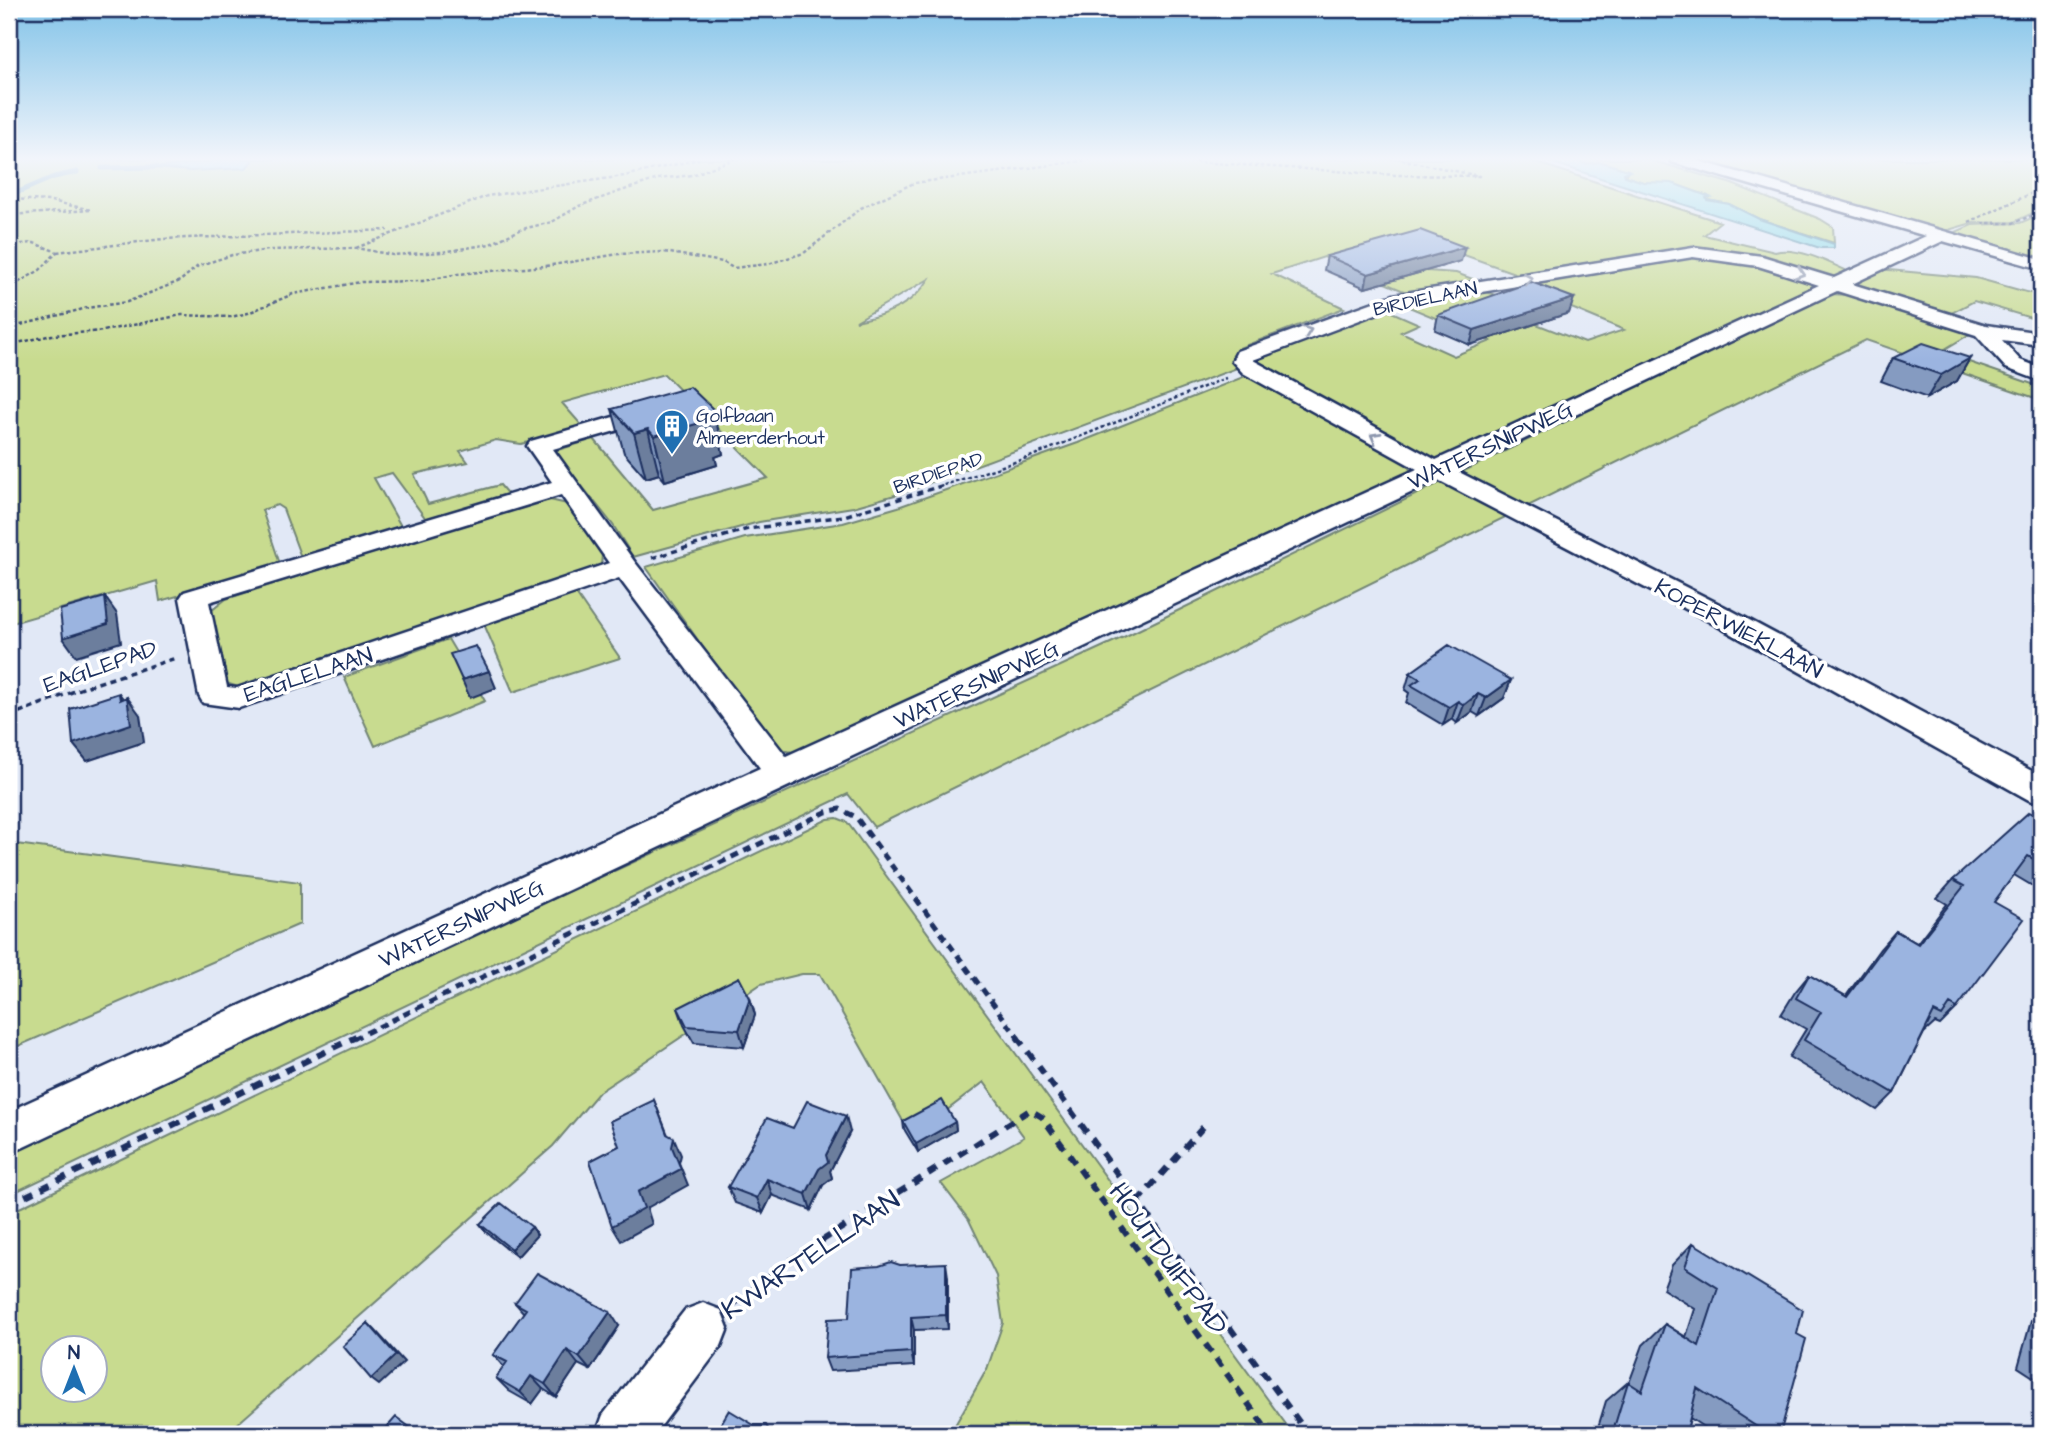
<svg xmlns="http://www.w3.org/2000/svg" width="2050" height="1443" viewBox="0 0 2050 1443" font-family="'Architects Daughter',sans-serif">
<rect width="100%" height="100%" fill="#e1e8f6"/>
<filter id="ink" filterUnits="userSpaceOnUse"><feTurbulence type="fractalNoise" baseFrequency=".0143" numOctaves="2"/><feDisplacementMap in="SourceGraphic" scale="14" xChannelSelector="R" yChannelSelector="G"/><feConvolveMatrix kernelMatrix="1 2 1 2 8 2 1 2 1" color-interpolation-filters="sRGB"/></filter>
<g filter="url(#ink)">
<path fill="#c8db8f" stroke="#728576" stroke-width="2" fill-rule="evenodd" d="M9 159H1525L1720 222 1704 235 1775 252C1795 246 1826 261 1845 270V273L1836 277 1825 278 1729 252 1682 248 1517 274 1425 241 1375 250 1427 271 1456 273 1478 281 1406 292 1324 257 1272 274 1344 308 1239 348 1232 357 1237 368 902 493 853 507 759 522 633 557 613 525 554 451 594 439 653 510 768 478 664 374 562 403 584 428 521 444 496 440 460 451 468 462 414 474 428 504 500 485 511 498 429 523 392 473 374 478 402 528 302 560 283 509 277 505 262 510 279 561 265 571 160 601 157 581 9 624ZM929 279C914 304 884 316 856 321Z
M1571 159H1647L1732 184 1820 219 1833 227 1834 243 1759 219 1729 204 1707 200 1708 196 1675 184 1643 182 1625 176 1628 170 1601 162 1586 164Z
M1685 159H2041V209L2014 222 1972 223 1945 231 1934 230Z
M2041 214V261L1951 234 1972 225 2020 223Z
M1696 255 1755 262 1814 282 1817 286 1437 460 1419 455 1253 364V357L1343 326 1385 309 1419 324 1401 332 1454 356 1491 341 1404 305 1482 291 1499 296 1480 302 1585 343 1624 330 1521 287Z
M1878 269 1976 278 2041 296V321L1974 301 1946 316 1860 286 1856 282Z
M1825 295C1861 289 1934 322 1970 334L1940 352 2041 387V400L1866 340 874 827 848 794 9 1195V1149L1128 635Z
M1248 375 1405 461 1412 473 822 746 791 752 774 747 646 567 745 538 843 523 898 507 1078 443Z
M550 500 567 504 602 555 601 565 585 575 241 688 226 683 211 611 226 599 524 505Z
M574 591 620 658 513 692 484 624Z
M448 639 485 701 375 746 344 677Z
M837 818 847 822 1293 1434H950L987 1369 1003 1323 996 1276 969 1220 941 1183 1024 1137 984 1082 912 1137 820 974H802L761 984 599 1092 553 1146 226 1434H9V1213L828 819ZM52 1348H94V1390H52Z
M9 843 300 882V924L9 1050Z"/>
<path fill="#8ad9e7" stroke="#5e95b0" stroke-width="2" d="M231 159H254L246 168 191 171 154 168Z
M1541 159H1572L1586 164 1601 162 1628 170 1630 171 1624 173 1625 176 1643 182 1672 183 1710 197 1706 198 1707 200 1729 204 1759 219 1834 244V248H1820Z"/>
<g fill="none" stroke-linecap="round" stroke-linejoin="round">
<path stroke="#5e95b0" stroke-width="5" d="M102 168 156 167
M9 196 54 177 77 172"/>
<defs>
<path id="minor" d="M1670 159H1692L2041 259V269L1943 241 1852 284 1986 325 2041 333V345L2002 340 2020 360 2041 368V381L2006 368 1976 335 1837 291 1457 471 1725 607 2041 776V803L2029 800 1705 619 1438 480 9 1154V1111L760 768 619 578 239 708 203 703 199 696 180 598 184 592 552 482 527 446 531 441 648 407H664L667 412 664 417 553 449 634 561 786 756 1417 469 1243 373 1232 361 1237 351 1393 295 1693 247 1762 256 1834 278 1926 236 1672 162ZM1693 257 1758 266 1819 285 1436 460 1253 360 1397 306ZM561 495 609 563 237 688 227 687 209 602Z
M703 1303 721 1310 728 1328 721 1346 655 1434H596L603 1415 685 1310Z"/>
</defs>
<use href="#minor" stroke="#1b2f5e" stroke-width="5"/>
<path stroke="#1b2f5e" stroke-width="2.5" stroke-dasharray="3.5 2.5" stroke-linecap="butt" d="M1153 159 1396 175 1479 176 1399 159
M9 199 51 201 91 210 9 215
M1969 222 2041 189
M1982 223H2013L2041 212
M9 245 34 243 57 252 40 270 9 288
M356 248 487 196 624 176 699 159
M57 252 163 239 388 230
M9 328 87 308 127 302 180 281 198 266 232 255 269 250 356 248 393 255 442 252 490 244 522 229 552 222 579 206 621 191 658 179 692 175 734 159
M9 345 52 335 103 331 182 315 231 317 248 313 293 294 361 282 423 281 458 274 546 266 619 254 664 252 723 262 733 268 768 264 804 253 861 208 914 183 1096 159
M938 487 1027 458 1226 378"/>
<path stroke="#1b2f5e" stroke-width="3.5" stroke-dasharray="6 4.5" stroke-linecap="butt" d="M652 558 748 529 844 516 944 485
M9 716 88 686 176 658"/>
<path stroke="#1b2f5e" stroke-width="5" stroke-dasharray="8 6" stroke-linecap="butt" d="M353 1039 826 812 840 809 856 817 1019 1039"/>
<path stroke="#1b2f5e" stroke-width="6" stroke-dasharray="10 8" stroke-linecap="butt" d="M1017 1037 1308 1434
M1137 1202 1204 1126
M9 1204 356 1037
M734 1304 791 1260 1030 1110 1042 1117 1270 1434"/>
<use href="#minor" fill="#fff" fill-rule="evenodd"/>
</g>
<path fill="#859bc1" stroke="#1b2f5e" stroke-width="2" d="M1327 256 1461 261 1365 288 1324 270Z
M1574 298 1569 313 1470 345 1435 330 1438 315Z
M1893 358H1970L1957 381 1927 398 1881 381Z
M612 409 714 410 723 454 715 457 717 465 665 481 659 474 646 478 624 453Z
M1410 673 1511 680 1504 698 1479 716 1472 712 1457 723 1452 719 1443 725 1406 703 1409 693 1405 690Z
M2041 818V891L2014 875 1994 902 1957 1008 1940 1025 1935 1023 1924 1033 1894 1093 1877 1110 1789 1057 1806 1029 1781 1015 1795 992 1809 975 1846 996 1880 949 1896 931 1917 943 1947 904 1937 898 1953 880Z
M750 998 755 1015 744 1047 694 1043 684 1025 678 1008Z
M903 1121 955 1122 956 1130 918 1152 904 1129Z
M793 1128 850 1132 830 1171 832 1178 823 1185 811 1210 772 1195 763 1213 735 1203 728 1187Z
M480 1224 532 1227 537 1235 517 1257 486 1232Z
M1693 1243 1797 1334 1780 1434H1714L1690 1418 1686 1434H1596L1606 1401 1628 1382 1629 1383 1643 1345 1665 1324 1686 1337 1695 1309 1663 1289 1672 1265Z
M948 1277V1329L914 1330V1366L830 1371 825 1358 849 1318Z
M515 1303 619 1326 590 1370 578 1364 556 1397 543 1389 532 1404 509 1391 496 1378 504 1367 493 1355 524 1313Z
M2041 1315V1382L2018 1367 2031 1321Z
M2041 1424V1434H2020Z"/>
<path fill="#6c7e9d" stroke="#1b2f5e" stroke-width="2" d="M1465 247 1461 261 1365 288 1368 274Z
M1574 298 1569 313 1470 345 1474 330Z
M1970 358 1957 381 1927 398 1941 375Z
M714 410 723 454 715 457 717 465 665 481 654 436 701 414Z
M648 429 659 474 646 478 634 433Z
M105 597 117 614 121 642 76 656 63 638Z
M489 671 496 688 470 698 462 680Z
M9 680 11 743 9 744Z
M1511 680 1504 698 1479 716 1486 698Z
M119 693 128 705 127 697 140 715 144 742 87 761 73 744 120 700Z
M1478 694 1472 712 1457 723 1464 705Z
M1458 701 1452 719 1443 725 1449 707Z
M750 998 755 1015 744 1047 739 1030Z
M654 1100 672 1145 674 1138 681 1155 679 1163 688 1185 647 1208 652 1224 621 1241 612 1226 638 1192Z
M846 1116 850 1132 830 1171 832 1178 823 1185 811 1210 806 1194Z
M955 1122 956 1130 918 1152 916 1144Z
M767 1179 772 1195 763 1213 757 1198Z
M532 1227 537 1235 517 1257 511 1249Z
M946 1263 948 1277V1329L946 1315Z
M610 1312 619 1326 590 1370 579 1357Z
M911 1317 914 1330V1366L911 1352Z
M368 1323 375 1330 404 1362 379 1385 371 1379Z
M567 1350 578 1364 556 1397 545 1384Z
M531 1376 543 1389 532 1404 520 1392Z"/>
<path fill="#9bb4e0" stroke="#1b2f5e" stroke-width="2" d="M1420 230 1465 247 1368 274 1327 256Z
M1531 282 1574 298 1474 330 1438 315Z
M1923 343 1970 358 1941 375 1893 358Z
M690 387 714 410 701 414 707 421 654 436 648 429 634 433 612 409Z
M105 597 108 624 63 638 60 610Z
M1449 645 1511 680 1486 698 1478 694 1464 705 1458 701 1449 707 1411 685 1420 679 1410 673Z
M476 646 489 671 462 680 450 654Z
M119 693 120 700 127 697 131 724 73 744 70 709Z
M2029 812 2041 818V863L2028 856 1994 902 2024 919 1957 1008 1950 1004 1942 1016 1934 1012 1894 1093 1804 1040 1821 1012 1796 998 1809 975 1847 997 1896 931 1918 944 1964 886 1953 880Z
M739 977 750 998 739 1030 687 1026 678 1008Z
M654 1100 667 1134 674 1138 672 1147 681 1169 638 1192 644 1208 612 1226 590 1161 619 1146 610 1121Z
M942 1100 955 1122 916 1144 903 1121Z
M807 1101 846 1116 826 1155 828 1162 819 1169 806 1194 767 1179 757 1198 728 1187 767 1118 793 1128Z
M501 1203 532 1227 511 1249 480 1224Z
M1693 1243 1803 1310 1797 1334 1806 1339 1780 1434H1768L1697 1388 1686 1434H1618L1613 1431 1628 1382 1642 1391 1665 1324 1699 1346 1718 1288 1685 1267Z
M891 1262 900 1265 946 1263V1315L911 1317V1352L825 1358 828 1319 849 1318 852 1268 879 1266Z
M537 1273 610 1312 579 1357 567 1350 545 1384 531 1376 520 1392 496 1378 507 1362 493 1355 526 1309 515 1303Z
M368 1323 396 1355 371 1379 343 1346Z
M729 1410 754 1425H766L771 1434H715Z
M396 1417 419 1434H381Z"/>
<defs><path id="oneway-chevron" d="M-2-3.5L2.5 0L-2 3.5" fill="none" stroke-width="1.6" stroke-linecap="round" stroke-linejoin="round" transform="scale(1.75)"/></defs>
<g stroke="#8d97ae">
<use href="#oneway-chevron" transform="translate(1800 273) rotate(18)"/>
<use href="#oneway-chevron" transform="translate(1528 279) rotate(-9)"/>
<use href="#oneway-chevron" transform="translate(1307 331) rotate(-20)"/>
<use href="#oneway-chevron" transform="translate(1375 437) rotate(-151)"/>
</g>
</g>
<linearGradient id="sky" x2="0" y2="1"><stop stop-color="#82c3e8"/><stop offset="0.44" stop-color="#f2f5fb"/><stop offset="1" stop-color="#f2f5fb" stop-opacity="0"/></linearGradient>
<rect width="2050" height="361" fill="url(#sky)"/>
<defs>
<symbol id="building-pin" viewBox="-11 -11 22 30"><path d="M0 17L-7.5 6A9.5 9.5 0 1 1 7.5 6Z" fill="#1f6fb2" stroke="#fff"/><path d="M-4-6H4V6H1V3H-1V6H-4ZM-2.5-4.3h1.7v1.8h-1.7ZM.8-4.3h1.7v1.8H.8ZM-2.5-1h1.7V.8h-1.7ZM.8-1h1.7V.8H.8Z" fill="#fff"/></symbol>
</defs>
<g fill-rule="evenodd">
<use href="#building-pin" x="653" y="407" width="38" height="52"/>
</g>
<g text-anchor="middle" stroke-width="7" stroke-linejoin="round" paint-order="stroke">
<g font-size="19" fill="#1b2f5e" stroke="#fff">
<text transform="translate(1425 298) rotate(-12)" y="7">BIRDIELAAN</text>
<text transform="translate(938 472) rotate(-19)" y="7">BIRDIEPAD</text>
</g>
<g font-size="19" fill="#1b2f5e" stroke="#fff" text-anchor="start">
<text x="696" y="422">Golfbaan<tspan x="696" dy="22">Almeerderhout</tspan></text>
</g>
<g font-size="23" fill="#1b2f5e" stroke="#fff">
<text transform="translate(1490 445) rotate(-25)" y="8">WATERSNIPWEG</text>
<text transform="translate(1739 628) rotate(28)" y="8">KOPERWIEKLAAN</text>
<text transform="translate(100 666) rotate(-19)" y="8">EAGLEPAD</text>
<text transform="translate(308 674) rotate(-18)" y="8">EAGLELAAN</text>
<text transform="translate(976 684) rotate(-25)" y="8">WATERSNIPWEG</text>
<text transform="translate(461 923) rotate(-25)" y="8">WATERSNIPWEG</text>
</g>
<g font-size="28" fill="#1b2f5e" stroke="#fff">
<text transform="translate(810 1254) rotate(-34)" y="10">KWARTELLAAN</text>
<text transform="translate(1169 1258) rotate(54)" y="10">HOUTDUIFPAD</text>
</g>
</g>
<rect width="2050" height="1443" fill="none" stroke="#fff" stroke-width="35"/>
<rect x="18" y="18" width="2015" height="1408" fill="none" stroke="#1b2f5e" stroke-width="2.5" filter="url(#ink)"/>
<g transform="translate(74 1369)"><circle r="33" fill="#ffffff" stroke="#a4acbf" stroke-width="2"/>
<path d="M0-5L12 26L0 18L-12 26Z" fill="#1f6fb2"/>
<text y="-10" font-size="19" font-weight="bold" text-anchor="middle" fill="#1b2f5e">N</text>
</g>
</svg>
